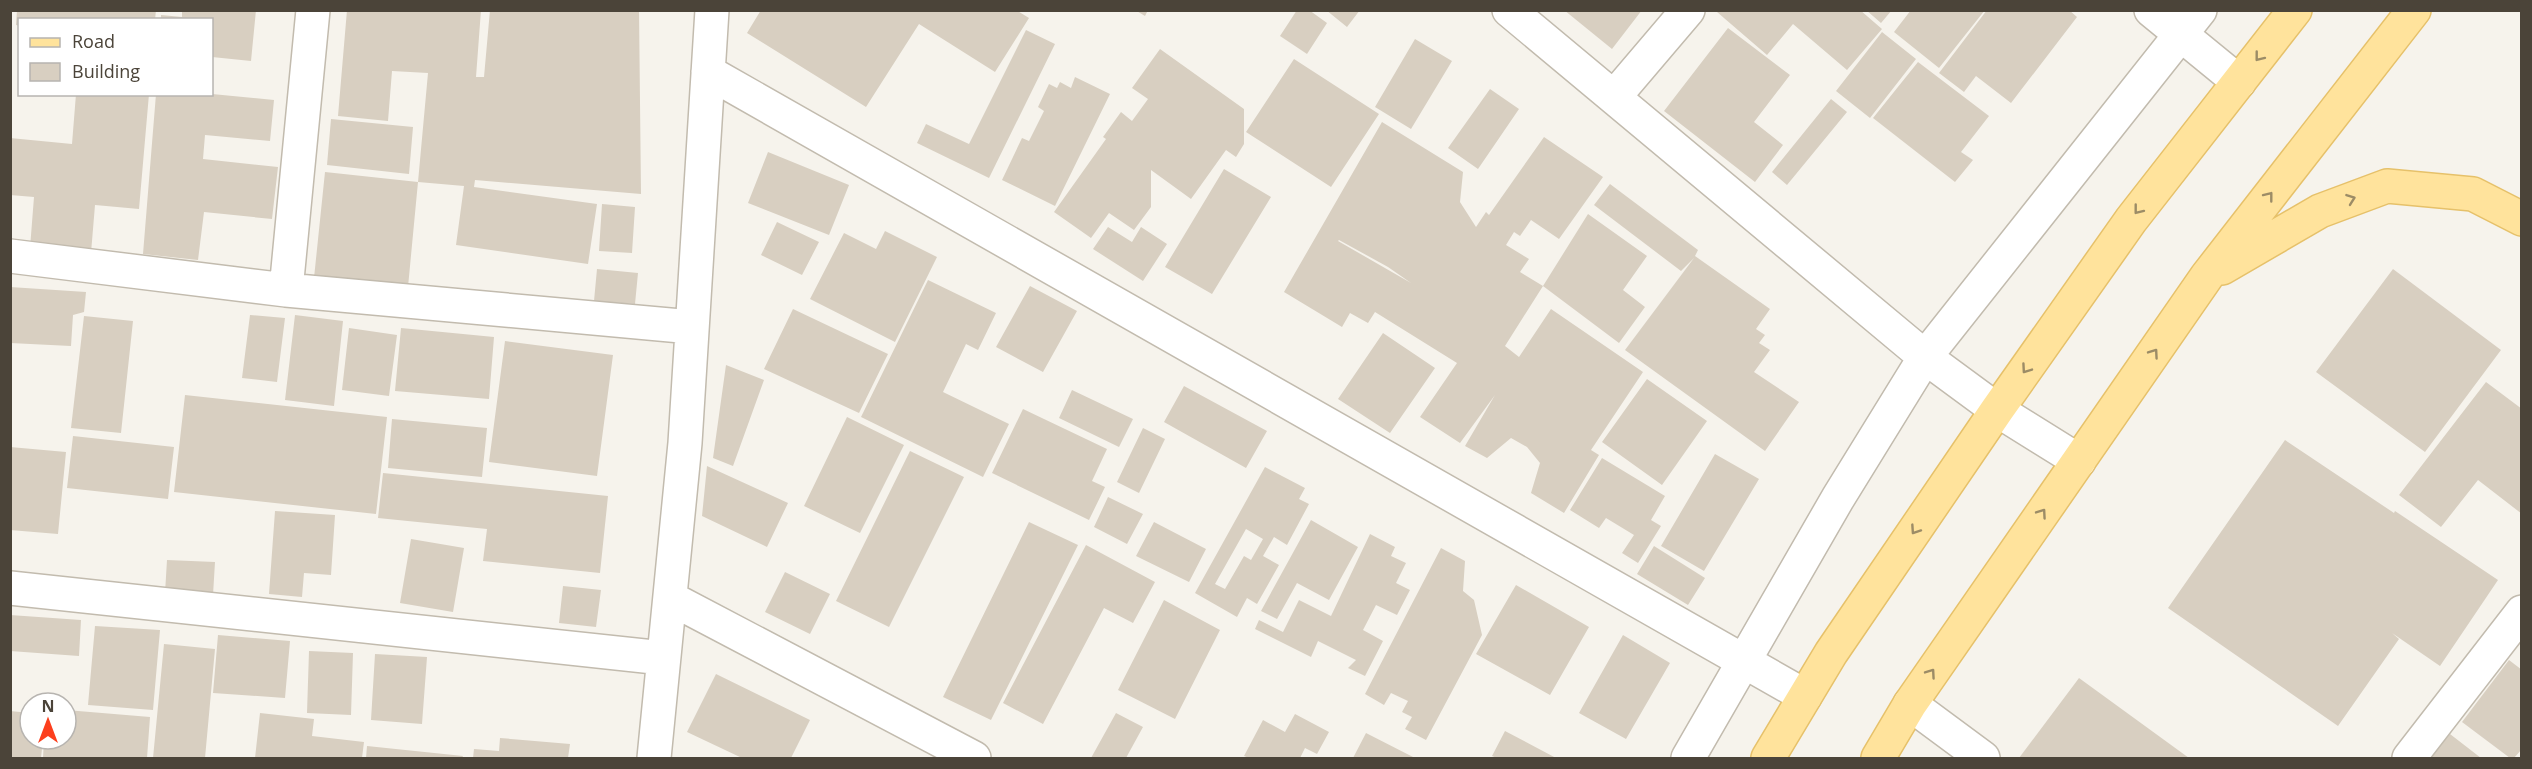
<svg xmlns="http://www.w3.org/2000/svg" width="2532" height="769" viewBox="0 0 2532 769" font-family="'Open Sans',sans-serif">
<rect width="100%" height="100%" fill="#f6f3ec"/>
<path fill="#d8cfc1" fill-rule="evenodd" d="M17 10H156L155 20H20V26L16 25Z
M182 10H256L251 61 212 57V20H161V15L182 17Z
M347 10H481L476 77H484L490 10H639L641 194 475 180 474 187 597 204 588 264 456 245 464 186 418 182 408 287 314 278 325 172 418 182 428 73 392 71 388 121 338 116Z
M761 10H1016L1029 18 995 72 919 24 866 107 747 33Z
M1135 10H1148L1145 16Z
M1297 10H1309L1327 23 1307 54 1280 36Z
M1326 10H1360L1347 27Z
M1564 10H1642L1612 49Z
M1718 10H1860L1882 29 1847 70 1793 24 1767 55 1717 12Z
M1866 10H1892L1881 23Z
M1911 10H1985L1939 68 1894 32Z
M1987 10H2069L2077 17 2011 103 1976 76 1964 92 1939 73Z
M1728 28 1790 75 1754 122 1783 145 1755 182 1664 111Z
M1026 30 1055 44 989 178 917 143 926 124 969 144Z
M1882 32 1916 59 1870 118 1836 91Z
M1415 39 1452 61 1411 129 1375 107Z
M1160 49 1244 109V144L1236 157 1226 150 1191 199 1151 170V207L1134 230 1109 213 1091 238 1054 212 1106 139 1103 137 1121 112 1132 121 1148 99 1132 88Z
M1294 59 1379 114 1331 187 1246 132Z
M1918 62 1989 116 1961 152 1973 160 1955 182 1873 118Z
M1075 77 1110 94 1055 206 1002 180 1022 138 1029 141 1044 111 1038 107 1049 84 1057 88 1060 82 1071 88Z
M1490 89 1519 109 1478 169 1448 148Z
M76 94H149L139 209 95 205 91 253 30 248 34 197 10 195V138L72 144Z
M156 94H212L274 100 270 141 205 135 203 159 278 167 272 219 204 212 198 260 143 254Z
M1831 99 1847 112 1787 185 1772 172Z
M331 119 413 127 409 174 327 165Z
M1382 122 1463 172 1460 202 1476 227 1486 212 1489 215 1544 137 1603 177 1559 239 1531 220 1520 236 1514 232 1506 245 1529 259 1520 272 1543 286 1505 346 1519 357 1551 309 1643 372 1591 450 1599 455 1564 513 1531 493 1540 463 1527 447 1511 438 1487 458 1465 446 1495 395 1460 443 1420 417 1457 363 1375 312 1368 323 1350 313 1342 327 1284 292ZM1339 240 1388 267 1411 283 1338 241Z
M768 152 849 185 829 235 748 203Z
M1224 169 1271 197 1212 294 1165 267Z
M1610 184 1698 250 1695 256 1770 309 1756 329 1765 335 1759 343 1770 350 1754 372 1799 402 1765 451 1625 350 1694 258 1681 271 1594 205Z
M602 204 635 207 632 253 599 251Z
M1588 214 1647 256 1623 290 1645 307 1619 343 1543 286Z
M777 222 819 242 802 275 761 255Z
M1108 227 1132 242 1141 227 1167 244 1143 281 1093 249Z
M885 231 937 257 895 342 810 299 844 233 876 249Z
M597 269 638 273 635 304 594 301Z
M2393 269 2501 350 2425 452 2316 372Z
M928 280 996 313 978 350 966 344 943 392 1009 424 983 477 861 417Z
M1030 286 1077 311 1043 372 996 347Z
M10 287 86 292 84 312 73 315 71 346 10 343Z
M793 309 888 354 859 413 764 369Z
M250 315 285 318 277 382 242 378Z
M295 315 343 321 334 406 285 400Z
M84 316 133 321 121 433 71 428Z
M349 328 397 335 389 396 342 390Z
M401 328 494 337 489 399 395 391Z
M1383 333 1435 368 1390 433 1338 399Z
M505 341 613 355 597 476 489 462Z
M726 365 764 380 733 466 713 458Z
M1647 379 1707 421 1662 485 1602 442Z
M2486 382 2522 409V514L2478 480 2441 527 2399 495Z
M1184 386 1267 431 1246 468 1164 422Z
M1072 390 1133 419 1119 447 1059 418Z
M185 395 387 417 376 514 174 492Z
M1023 409 1107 449 1092 481 1105 487 1089 520 992 473Z
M847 417 904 445 860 533 804 506Z
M392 419 487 428 482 477 388 468Z
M1143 428 1165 439 1139 493 1117 482Z
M73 436 174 447 168 499 67 488Z
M2285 440 2394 513 2395 511 2498 580 2440 666 2392 633 2399 639 2338 726 2168 608Z
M10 447 66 452 58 534 10 530Z
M910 451 964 477 889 627 836 601Z
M1715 454 1759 479 1704 571 1661 546Z
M1602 458 1665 496 1651 520 1661 526 1638 563 1622 553 1634 535 1606 518 1599 528 1570 510Z
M707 466 788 503 767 547 702 516Z
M1265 467 1305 488 1299 499 1309 504 1287 545 1274 537 1263 556 1279 565 1257 604 1247 598 1237 617 1195 593ZM1246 529 1263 539 1251 560 1244 556 1225 589 1215 584Z
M383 473 608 496 600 573 483 561 487 529 378 518Z
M1108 497 1143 514 1127 544 1094 527Z
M275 511 335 515 331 575 304 573 302 597 269 594Z
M1311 520 1358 547 1329 600 1297 583 1277 619 1261 611Z
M1029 522 1078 545 991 720 943 697Z
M1154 522 1206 549 1189 582 1136 556Z
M1370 534 1395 547 1391 556 1406 563 1396 583 1410 590 1397 615 1376 605 1363 630 1383 641 1365 676 1348 668 1356 660 1318 641 1311 657 1255 629 1259 620 1283 632 1299 600 1331 616Z
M411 539 464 548 453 612 400 603Z
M1086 545 1155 582 1133 623 1104 608 1043 724 1003 703Z
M1654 546 1705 578 1688 605 1637 574Z
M1441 548 1465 561 1463 591 1474 600 1482 635 1426 740 1405 729 1412 717 1402 712 1408 701 1391 693 1384 705 1365 694Z
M167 560 215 562 213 595 165 593Z
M785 572 830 594 810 634 765 612Z
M1516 585 1589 627 1550 695 1476 654Z
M563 586 601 590 596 627 559 623Z
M1164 600 1220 630 1175 719 1118 690Z
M10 615 81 620 79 656 10 651Z
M95 626 160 630 153 710 88 705Z
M218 635 290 641 285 698 213 693Z
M1623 635 1670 663 1626 739 1579 713Z
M164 644 215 649 205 758H153Z
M309 651 353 653 351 715 307 713Z
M375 654 427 657 422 724 371 720Z
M2509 660 2522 670V749L2514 758H2510L2462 722Z
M716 674 810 720 791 758H742L687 732Z
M2079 678 2189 758H2019Z
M66 710 150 717 147 758H43L44 739H66Z
M10 711 30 713V739H43L41 758H10Z
M260 713 314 719 312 736 364 742 362 758H255Z
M1116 713 1143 727 1126 758H1091Z
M1295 714 1329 732 1317 754 1305 748 1300 758H1249L1244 756 1263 720 1285 732Z
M1505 731 1556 758H1497L1492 756Z
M1366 733 1415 758H1353Z
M2450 734 2481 758H2430Z
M500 738 570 744 568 758H473L474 749 499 751Z
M367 746 463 756 462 758H366Z"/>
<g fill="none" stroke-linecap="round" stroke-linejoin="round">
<defs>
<path id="minor" d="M1509 10 1925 357 1997 410 2079 461
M2151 10 2239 82
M708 72 1805 696
M1614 97 1688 10
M10 256 286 290 692 327
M286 290 313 10
M10 588 663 658
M670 598 974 758
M1910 704 1983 758
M654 758 685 443 712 10
M1688 758 1838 498 1925 357 2200 10
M2409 758 2522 612"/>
<path id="major" d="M2222 268 2320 211 2387 186 2473 194 2522 219
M1768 758 1831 653 1997 410 2131 220 2295 10
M1878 758 1910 704 2207 276 2414 10"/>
</defs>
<use href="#minor" stroke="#c2bbae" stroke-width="36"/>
<use href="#major" stroke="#e6c16a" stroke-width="36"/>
<use href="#minor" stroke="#fff" stroke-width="33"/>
<use href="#major" stroke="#ffe39c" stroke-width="33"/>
</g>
<defs><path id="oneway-chevron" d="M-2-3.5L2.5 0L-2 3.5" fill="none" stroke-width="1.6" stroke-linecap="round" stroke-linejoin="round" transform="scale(1.5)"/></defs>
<g stroke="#9c8c66">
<use href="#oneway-chevron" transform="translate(2259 57) rotate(128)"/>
<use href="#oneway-chevron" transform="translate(2269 196) rotate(-52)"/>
<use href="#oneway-chevron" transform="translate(2351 199) rotate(-20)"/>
<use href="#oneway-chevron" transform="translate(2138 210) rotate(128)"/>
<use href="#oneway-chevron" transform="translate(2154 353) rotate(-55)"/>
<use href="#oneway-chevron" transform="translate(2026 369) rotate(125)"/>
<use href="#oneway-chevron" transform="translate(2042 513) rotate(-55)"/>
<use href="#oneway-chevron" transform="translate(1915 530) rotate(124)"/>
<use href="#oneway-chevron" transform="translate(1931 673) rotate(-55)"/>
</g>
<rect width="2532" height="769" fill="none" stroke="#4b4439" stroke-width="24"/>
<rect x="18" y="18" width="195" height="78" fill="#ffffff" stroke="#b7b4b0" stroke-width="1.5"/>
<rect x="30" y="38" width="30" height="9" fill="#ffe39c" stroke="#b7b4b0" stroke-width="1.5"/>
<text x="72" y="48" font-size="18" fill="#4b4439">Road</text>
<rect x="30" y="63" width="30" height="18" fill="#d8cfc1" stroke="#b7b4b0" stroke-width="1.5"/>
<text x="72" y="78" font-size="18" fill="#4b4439">Building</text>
<g transform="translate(48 721)"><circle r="28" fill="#ffffff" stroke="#b7b4b0" stroke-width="1.5"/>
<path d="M0-4.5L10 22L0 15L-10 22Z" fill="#fc3f1d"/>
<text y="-9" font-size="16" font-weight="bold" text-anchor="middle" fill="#4b4439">N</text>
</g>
</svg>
